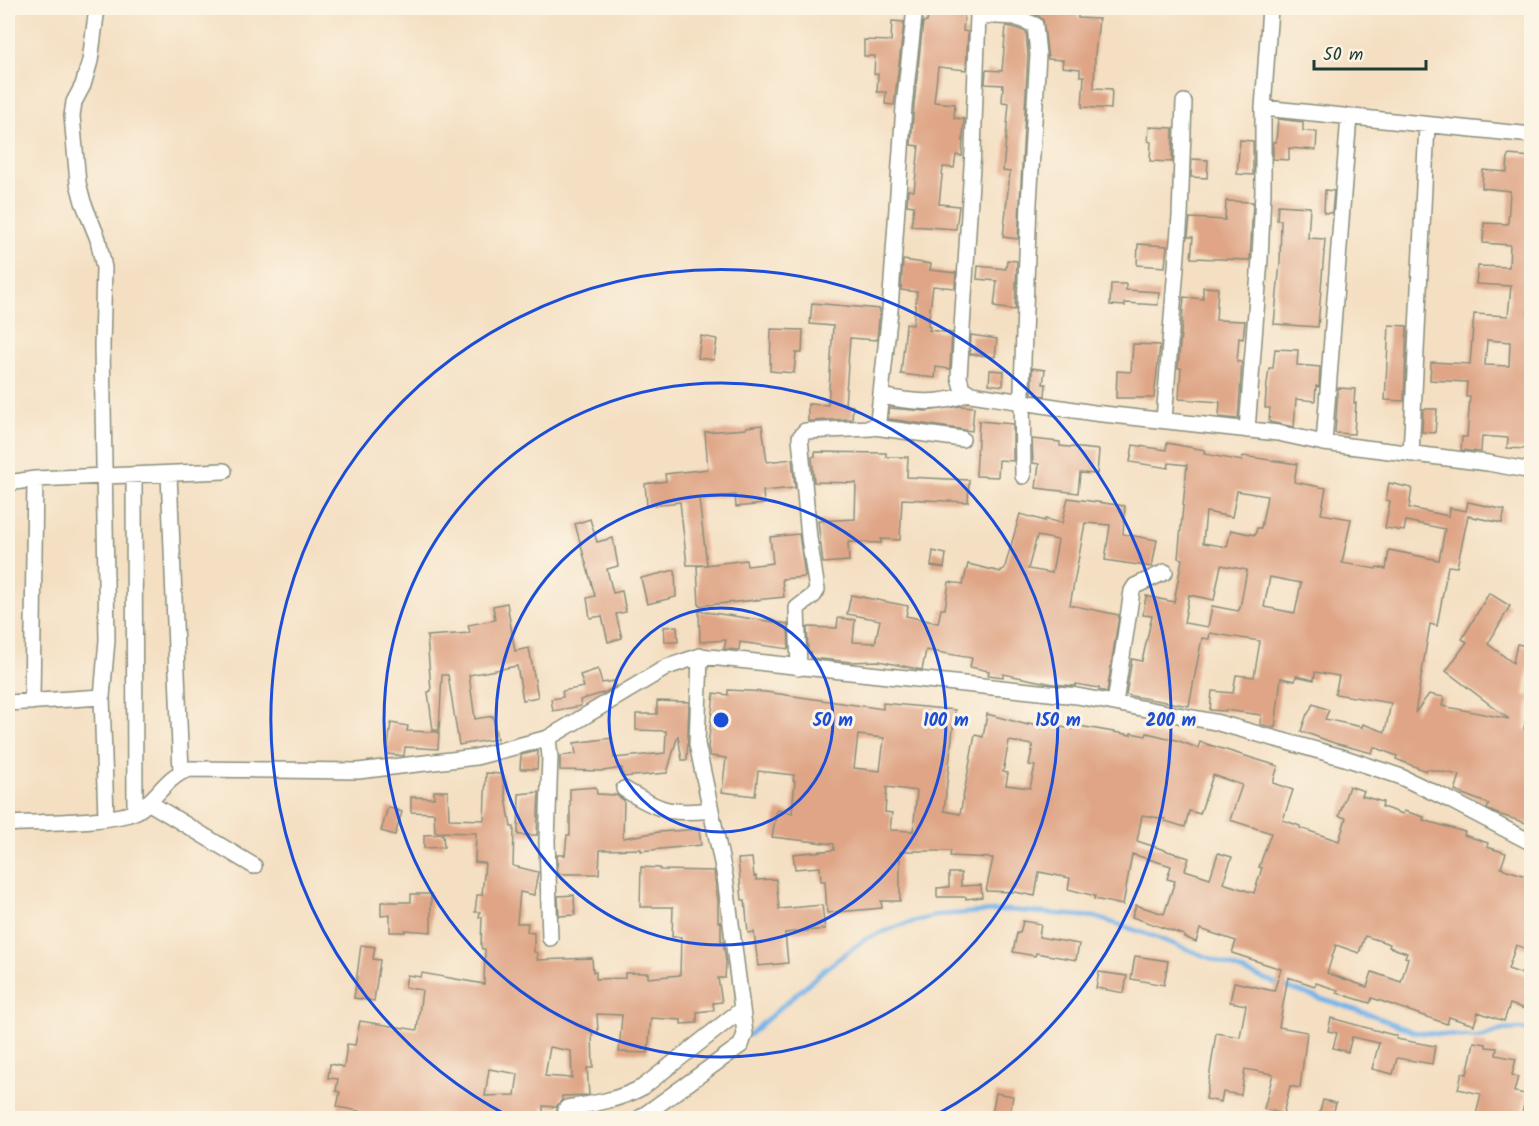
<svg xmlns="http://www.w3.org/2000/svg" width="1539" height="1126" viewBox="0 0 1539 1126" font-family="Kalam,sans-serif">
<rect width="100%" height="100%" fill="#fcf5e5"/>
<filter id="ink" filterUnits="userSpaceOnUse"><feTurbulence type="fractalNoise" baseFrequency=".0167" numOctaves="2"/><feDisplacementMap in="SourceGraphic" scale="12" xChannelSelector="R" yChannelSelector="G"/><feConvolveMatrix kernelMatrix="1 2 1 2 8 2 1 2 1" color-interpolation-filters="sRGB"/></filter>
<filter id="wash" filterUnits="userSpaceOnUse"><feTurbulence type="fractalNoise" baseFrequency=".008" numOctaves="4" result="noise"/><feDisplacementMap in="SourceGraphic" scale="24" xChannelSelector="R" yChannelSelector="G"/><feGaussianBlur stdDeviation="1.35" result="paint"/><feColorMatrix in="noise" values="0 0 0 0 0 0 0 0 0 0 0 0 0 0 0 0 0 1.4 0 .05"/><feComposite in="paint" operator="in"/></filter>
<g filter="url(#wash)">
<rect width="100%" height="100%" fill="#f4dfc2"/>
<g fill="none" stroke-linecap="round" stroke-linejoin="round">
<path stroke="#75b3e8" stroke-width="4.5" d="M749 1035 825 969 865 939 901 925 939 915 1007 910 1095 917 1153 936 1284 987 1375 1016 1414 1032 1480 1038 1503 1030 1520 1029 1532 1031
M621 1118 639 1114"/>
</g>
<g id="blocks">
<path fill="#dfa586" fill-rule="evenodd" d="M929 8H965L963 31 968 32 966 70 938 67 934 102 955 104 954 118 964 119 962 156 956 155 954 168 943 167 939 204 959 206 956 229 911 226 914 206 907 205 908 190 914 191 919 146 911 145 914 105 923 22H927Z
M1017 8H1078V18L1099 19 1095 54 1094 88 1112 89 1111 109 1082 107 1084 76H1080V69L1062 67 1063 60 1048 59 1043 20 1039 16Z
M892 21 904 22 894 105 885 104 886 92H877L878 74H874L875 56H864V40L891 41Z
M1006 26 1013 27 1026 32 1028 55 1018 239 1003 237 1010 172 1003 171 1009 103 1002 102 1003 85 985 84 986 70 1002 71Z
M1278 119 1303 122V131L1317 132 1316 150 1289 148V160L1273 159V142H1276Z
M1149 127 1173 128 1172 162 1150 161 1151 142 1148 141Z
M1240 140 1253 141V175L1237 174Z
M1508 155 1532 157V281L1528 314H1532V395H1530L1528 420H1532V444H1526V449L1507 448 1508 438 1482 436 1481 452 1461 450 1462 437H1467L1470 397H1466L1467 382 1430 380 1431 362 1470 364 1474 314 1508 316 1511 286 1476 284 1478 266 1509 267 1510 245 1483 243 1484 223 1508 224 1510 191 1482 188 1483 170 1507 172ZM1487 340 1510 342 1509 366 1485 365Z
M1192 159 1208 160 1207 178 1191 177Z
M1325 190 1334 191 1332 213H1324Z
M1226 201 1253 202 1250 260 1191 258 1193 237H1188L1190 218 1225 220Z
M1278 205 1310 207 1308 238 1325 239 1318 327 1274 324 1280 263 1281 220H1277Z
M1138 244 1167 246 1165 267 1137 265Z
M903 260 931 264 930 270 956 273 955 288 933 286 928 326 930 327 929 330 952 333 950 369 936 367 935 378 901 374 906 324 913 325 917 292 901 290Z
M1007 260 1017 261 1015 310 994 307 997 281 977 279 978 266 1006 269Z
M1111 284H1126V290L1159 292 1158 305 1125 303V306L1110 305Z
M1203 287 1218 288 1216 320 1245 321 1243 339 1239 338 1237 362H1242L1238 419 1219 417 1220 402 1179 399 1181 368H1178L1184 297 1203 299Z
M812 303 880 309 877 340 850 338 845 405 853 406 852 419 808 421V404L828 405 833 326 810 324Z
M1389 325 1407 326 1404 401 1385 400Z
M771 329 803 330 802 353H796L794 373 770 371Z
M971 335 997 339 995 357 970 354Z
M701 336 717 339 714 360 698 358Z
M1133 344 1160 345 1154 398H1116L1117 371 1131 372Z
M1275 349 1298 350 1297 365 1320 367 1319 387 1316 386 1315 401 1296 399 1294 427 1269 422 1270 408H1265L1266 392 1269 368H1273Z
M1032 368 1045 370 1043 384H1046L1045 396 1032 394Z
M990 370 1004 371 1003 386 989 384Z
M1338 388 1355 389 1354 403H1356L1354 434 1335 433Z
M961 406 974 407 972 431 888 419 889 408 926 411Z
M1423 409H1437L1435 433 1422 432Z
M979 421 1013 424V461L999 460 998 477 976 476Z
M762 425 767 462 792 459 795 488 763 491 764 504 736 507 735 495 699 499 707 565H687L680 502 647 506 645 484 666 481 665 474 708 469 705 432 746 429V427Z
M1032 439 1060 442V446L1099 450 1097 474 1080 473 1078 493 1036 488 1039 464 1033 463Z
M1167 443 1205 450 1204 454 1242 461 1243 456 1297 464 1294 482 1326 488 1321 514 1351 519 1342 563 1376 569 1377 567 1386 569 1389 550 1439 560 1445 529 1406 521 1404 531 1385 528 1390 501 1386 500 1389 483 1412 488 1409 508 1449 516 1450 508 1466 511 1468 502 1505 510 1502 523 1468 516 1457 567 1448 566 1437 626 1430 624 1415 713 1429 694 1444 697 1442 706 1509 719 1446 671 1467 642 1462 639 1489 593 1510 606 1488 644 1513 663 1517 644 1531 647 1524 695 1530 697 1524 729 1532 731V825L1495 813 1487 809 1489 804 1455 791 1460 775 1427 769 1426 771 1396 759 1397 756 1374 747 1372 753 1334 743 1301 731 1307 714H1308L1313 704 1329 710 1325 719 1362 727 1363 724 1385 732 1391 703 1335 694 1339 676 1315 672 1314 680 1296 676 1295 681 1281 678 1275 728 1260 724 1261 715 1225 710V711L1210 710 1212 691 1233 693 1236 675 1254 677 1260 641 1210 633 1209 639 1202 638 1189 706 1126 695 1132 659 1142 661 1147 639 1152 616 1143 615 1146 596 1174 602 1182 559 1178 558 1187 465 1169 463 1168 468 1130 462 1133 445 1166 450ZM1237 491 1267 496 1261 528H1257L1255 535 1231 530 1227 547 1203 543 1206 512 1232 517ZM1221 565 1247 570 1240 608 1238 611 1212 606 1208 627 1184 623 1189 595 1214 600ZM1270 577 1301 583 1295 613 1264 607Z
M815 452 886 453V457H908L907 477 969 480 968 502 902 499 900 540 881 539V543L848 542 849 561 823 563 818 521 855 519 856 483 814 482 812 457 815 456Z
M1068 498 1125 506 1123 534 1157 540 1152 567 1105 560 1110 525 1085 523 1070 605 1119 615 1107 692 1099 690V688L1076 684 1075 686 1053 684 1003 674V677L988 675 989 671 970 667 972 658 926 650 922 670 879 661 851 662 811 658V652H808L807 627 837 628 838 618 855 620 853 642 875 643 880 620 847 614 851 595 908 606 906 616 938 623 941 609H945L949 582 963 584 968 564 1001 572V570H1004L1020 514 1045 521V519L1062 523ZM1037 536 1058 540 1052 573 1028 569Z
M590 519 597 542 613 538 618 566 607 569 613 593 622 591 626 612 616 614 622 638 608 642 602 616 590 618 587 598 595 596 575 524Z
M799 534 805 577 782 579 784 597 699 606 697 566 746 560 747 566 773 563 770 537Z
M933 551 946 554 944 568 931 566Z
M675 570 676 597 647 604 641 578Z
M507 603 515 651 529 648 538 697 523 700 517 666 469 675 475 719 493 716 497 739 459 745 448 675H442L439 730H433L428 692 431 691 427 636 470 633 468 625 495 620 493 606Z
M699 611 788 624 789 649 740 642 739 650 724 649 726 640 700 642Z
M677 626 678 642H665L664 627Z
M598 669 602 683 614 681 616 686 606 692 580 700 581 706 553 711 551 699 563 697 562 691 584 687 580 675Z
M728 690 766 692 883 709V703L955 710 944 811 960 814 975 735 983 737 987 714 1028 725V723L1042 726 1043 724 1073 729V725L1131 735V733L1146 736 1147 733 1176 740 1198 748 1200 742 1278 766 1273 783 1293 790 1283 820 1300 826V828L1339 841 1346 818 1339 816 1349 786 1364 791 1362 796 1383 802 1382 807 1403 814 1404 811 1424 817 1423 820 1465 832 1464 835 1488 843 1487 847 1506 853 1501 868 1532 878V951L1516 945 1508 969 1532 977V991L1525 1009 1510 1004 1504 1021 1478 1012 1474 1025 1449 1017 1447 1024 1372 998 1370 1003 1337 993 1338 990 1316 983 1315 986 1288 977 1279 1027 1307 1032 1300 1088 1290 1086 1283 1114 1264 1109 1273 1074 1245 1069 1241 1095 1223 1092 1221 1102 1206 1099 1216 1033 1240 1037 1246 1005 1230 1002 1234 982 1274 991 1281 969 1232 953 1236 941 1200 929 1196 942 1184 937V935L1132 917 1136 905 1164 914 1175 881 1167 879 1171 866 1132 854 1123 905 1094 899 1095 896 1068 889 1070 878 1039 872 1035 896 1015 892 986 891 993 858 950 856 951 851H903L900 852V901H881L882 908 827 913 825 881H821L820 867 795 869 793 854 834 850V844L772 837 777 810 792 813 795 781H793L794 775 758 771 755 796 722 792 726 758 710 756 708 747 714 693 728 695ZM858 735 884 738 880 771 854 768ZM1009 741 1033 745 1029 765 1035 766 1030 788 1006 785 1008 773 1003 772ZM1213 775 1242 785 1230 820 1271 833 1259 867 1262 868 1254 893 1223 883 1232 857 1218 853 1210 878 1185 870 1189 858 1137 841 1142 815 1165 819V821L1185 827 1189 811 1200 814ZM887 787 917 791 913 831 890 830 892 813 885 812ZM1365 936 1390 944 1389 947 1407 953 1405 957 1408 958 1401 982 1372 972 1367 987 1327 973 1336 945 1359 953Z
M657 701 689 702 687 760H682L678 735 667 773 623 777 622 768 603 771 560 770V756L576 754 574 743 612 738 614 758 665 753 666 731 636 730V714H657Z
M391 723 408 726 407 731 439 732 438 749 405 747 404 756 387 754Z
M538 751 537 769H520L521 755Z
M486 773 502 774 511 827H514L513 866 538 872 534 895 520 892 517 923H528L527 932 534 933V952L538 953 537 960 592 958 593 972H596V979L625 978V973H648V978L680 975 681 937H672L673 907H640L641 867 660 868V870L714 871 718 901V922H721V941H723L726 963 725 978H718L722 1002 713 1003 714 1010 697 1012V1023L681 1024V1020L651 1018 648 1053 619 1052 622 1015 597 1014 598 1032H592L593 1068H587L589 1095 562 1096V1100L556 1107 543 1106V1119H358L359 1111 337 1107 340 1092 336 1091 338 1079 328 1078 330 1064 344 1067 347 1044 355 1045 360 1021 417 1030 422 990 405 987 407 975 421 977 422 973 484 984 485 949H482L481 945 482 917H479L480 912H475L477 895H482L485 863 475 862 476 833 435 832 434 813 411 812V797L434 798V791H448L449 819 484 820ZM550 1047 571 1051 572 1078 545 1076ZM489 1069 518 1074 515 1095 485 1096Z
M596 787 597 794 616 795 624 800 623 838 659 832 699 829 701 845 641 851V849L600 850 599 874H558L557 855H565L567 835H570V789Z
M539 792 537 835H518L519 794Z
M388 807 402 812 395 835 381 831Z
M443 834 444 847 424 848V835Z
M752 858 754 877 756 876V880L776 879 779 909 822 905 825 929 785 933 788 963 758 966 754 932 748 933 745 900H742L738 859Z
M949 873H961V886L981 885 982 897 966 899V897H937V888L949 887Z
M411 894H431V932L405 930V932H390V915L381 916V902H411Z
M574 895 575 915 559 916 558 896Z
M1023 921 1041 924 1039 937 1079 944 1076 960 1036 953 1035 956 1013 952 1017 933H1020Z
M361 945 375 947 373 959 380 960 374 1001 354 998Z
M1135 956 1168 961 1164 985 1131 979Z
M1099 972 1127 976 1124 993 1096 988Z
M1331 1018 1397 1036 1396 1039 1435 1046 1432 1064 1397 1058 1393 1074 1372 1069 1379 1043 1352 1037 1348 1052 1333 1048 1337 1033 1328 1031Z
M1474 1042 1486 1044V1047L1497 1048 1496 1055 1516 1059 1512 1075 1518 1077 1514 1092 1526 1094 1521 1119H1475L1481 1094 1458 1089 1462 1073 1467 1074Z
M996 1093 1013 1096 1009 1119H991Z
M1323 1100 1336 1103 1332 1119H1318Z"/>
</g>
</g>
<g filter="url(#ink)">
<use href="#blocks" fill-opacity="0" stroke="#8a8e7b" stroke-width="1.5"/>
<g fill="none" stroke-linecap="round" stroke-linejoin="round">
<defs>
<path id="street" d="M97 8 90 61 83 85 74 102 72 116 78 183 83 202 98 239 104 268 102 346 107 640 102 697 106 817
M1263 108 1532 135
M881 396C910 402 941 406 968 393
M1164 420 1180 216 1184 102
M874 427 962 439
M1247 430 1260 259 1263 192V108L1270 8
M1324 443 1349 116
M1411 454 1427 125
M169 474 181 772
M134 475 135 812
M1023 476 1022 387 1029 203 1038 55 1035 25 1015 17 978 15 973 150 959 377 962 388 971 394 1094 413 1278 433 1324 443 1488 463 1532 471
M8 483 35 479 224 471
M799 668 797 608 814 595 817 590 809 538 800 437 805 431 872 428 878 421 890 310 904 106 915 8
M32 702 35 479
M8 703 102 697
M1115 703 1132 591 1135 586 1165 572
M624 789C659 810 669 815 711 810
M148 802 254 866
M8 824C37 822 113 823 137 811 157 800 168 773 191 769L358 771 476 757 548 738
M550 938 547 841 550 757 548 738 667 667 700 656 1077 696 1215 722 1345 758 1399 776 1450 800 1532 843
M565 1118V1110L567 1108C593 1104 619 1100 643 1087L742 1009 725 877 697 744 700 656
M640 1118 741 1045 745 1034 742 1009"/>
</defs>
<use href="#street" stroke="#8a8e7b" stroke-width="18"/>
<use href="#street" stroke="#fff" stroke-width="15"/>
</g>
</g>
<g fill="none" stroke="#1d4ed8" stroke-width="3">
<circle cx="721" cy="720" r="112"/>
<circle cx="721" cy="720" r="225"/>
<circle cx="721" cy="720" r="337"/>
<path d="M510 1117A450 450 0 1 1 932 1117"/>
</g>
<circle cx="721" cy="720" r="9" fill="#1d4ed8" stroke="#fcf5e5" stroke-width="3"/>
<g font-size="18" text-anchor="middle" font-weight="bold" fill="#1d4ed8" stroke="#fcf5e5" stroke-width="6" stroke-linejoin="round" paint-order="stroke">
<text x="833" y="726">50 m</text>
<text x="946" y="726">100 m</text>
<text x="1058" y="726">150 m</text>
<text x="1171" y="726">200 m</text>
</g>
<rect width="1539" height="1126" fill="none" stroke="#fcf5e5" stroke-width="30"/>
<path d="M1314 60v9h112v-9" fill="none" stroke="#1f3d34" stroke-width="3"/>
<text x="1323" y="60" font-size="18" fill="#1f3d34" stroke="#fcf5e5" stroke-width="4.5" paint-order="stroke">50 m</text>
</svg>
